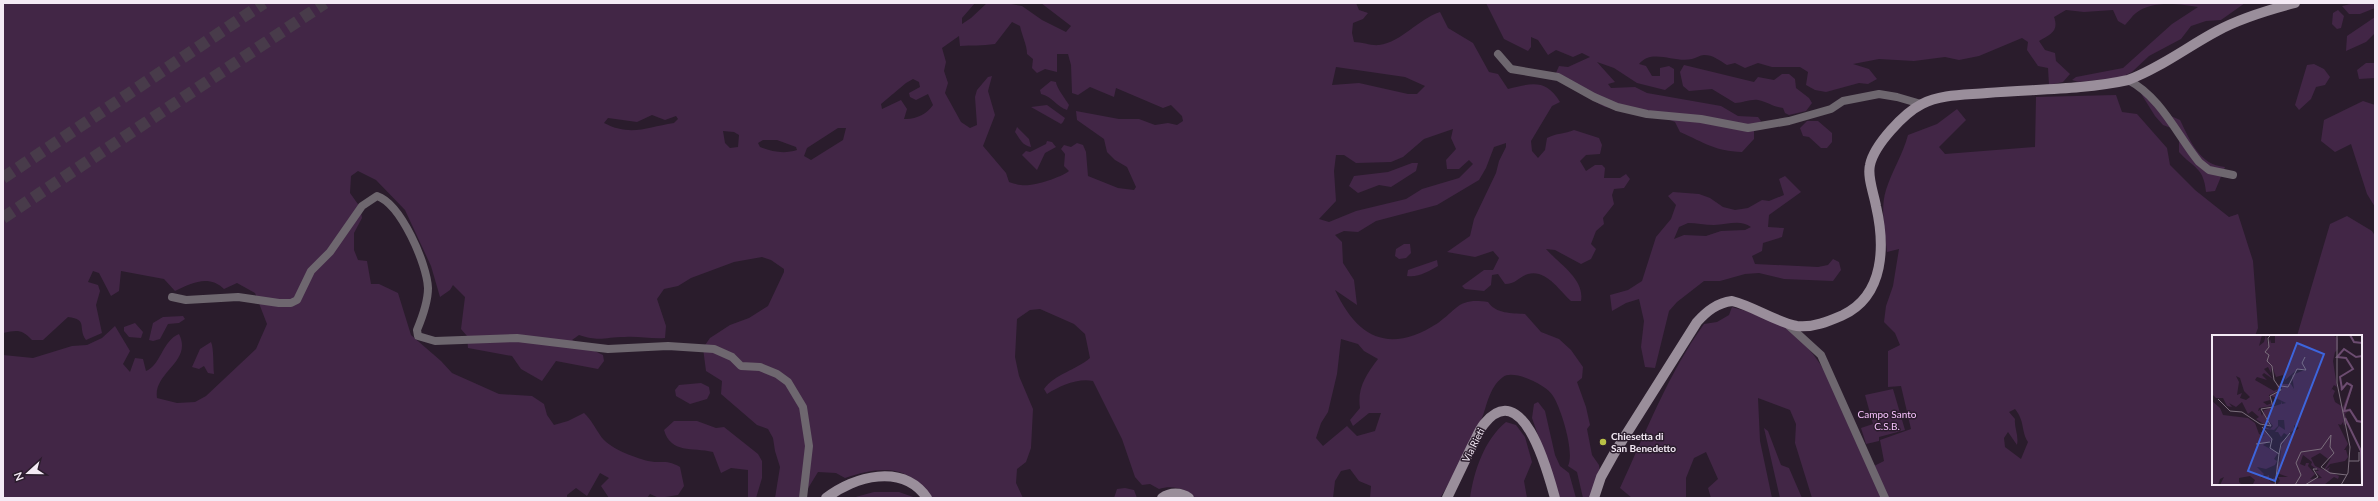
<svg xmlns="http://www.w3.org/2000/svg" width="2378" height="501" viewBox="0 0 2378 501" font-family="Lato,sans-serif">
<rect width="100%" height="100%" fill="#2a1c2c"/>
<path fill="#422646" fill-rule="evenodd" d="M3 3H975L962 18V24L971 18 987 3H1006L1022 6 1042 20 1066 32 1071 26 1041 3H1356L1359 10 1368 13 1363 19 1353 23 1352 33 1354 42C1362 42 1372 46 1379 45 1402 42 1418 19 1440 12L1448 28 1473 43 1489 72 1498 74 1508 89C1532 83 1546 79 1560 102L1552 106 1531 141 1532 151 1538 158 1545 150 1547 138C1556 133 1565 134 1574 130L1599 138 1602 145 1600 154 1586 155 1580 161 1586 171 1595 165H1602L1605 168 1604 178H1620L1626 174 1630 179 1624 188 1614 189 1612 195 1614 204 1603 218 1604 224 1596 231 1591 244 1596 249 1591 259 1581 264 1555 250 1546 249C1559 264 1585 279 1581 301H1571C1559 290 1546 269 1528 274 1519 277 1516 284 1505 284L1498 274 1492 275 1491 285 1484 291 1465 289 1462 286 1484 270H1493L1499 258 1493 251 1475 257 1447 252 1470 236 1474 219 1496 173 1499 161 1506 147V143L1494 147 1486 168 1479 180 1437 205 1376 221 1358 232 1344 231 1335 235 1342 242 1343 263 1354 280 1357 305 1335 290C1358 339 1390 354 1438 323 1459 308 1458 298 1488 302 1496 314 1512 313 1525 314L1541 332 1559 339 1571 350 1583 367 1582 378 1577 382 1586 407 1590 425 1587 429 1592 455 1599 465 1600 474 1592 498H1583L1577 472 1568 466C1575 453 1561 408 1553 396 1547 385 1513 369 1503 377 1488 388 1487 408 1480 423 1469 449 1455 475 1440 498H1370L1371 486 1359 481 1350 469 1341 471 1335 481 1333 498H1195C1187 488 1171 485 1159 489L1150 484 1142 485 1135 477 1122 439 1093 381C1077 378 1060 386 1047 394L1044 389C1055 374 1076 370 1090 358L1085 334 1074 324 1040 309 1030 310 1017 319 1015 357 1019 376 1033 409 1031 448 1026 462 1017 469 1016 483 1023 498H932C908 464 881 466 845 478L836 473 818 472 802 498H775L780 467 775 451 773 438 768 429 757 425 721 394 722 381 706 371 703 348 710 338 730 325 749 318 768 306 784 272V269L771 260 762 257 734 262 691 278 678 286 664 289 657 299 666 326 665 338C651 339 638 336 625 337 605 337 600 342 579 335L572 340 603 355 604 361 598 369 556 361 542 381 521 369 512 356 468 348 467 336 461 329 465 297 453 285 450 290 440 297 431 266 405 210 376 180 358 171 351 176 350 193 360 207 362 218 354 233V250L358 260 367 261 371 284H379L398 293 411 335 441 361 452 373 499 394 532 396 544 404 547 415 554 425 568 421 584 413C592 421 594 426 600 435 608 448 633 457 648 461 663 464 665 459 680 467L684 486 678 495 659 498 650 494 647 498H609L601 486 609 478 600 473 587 496 576 488 567 495V498H3V355L33 358 72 346 87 345 102 338 115 326 130 351 123 364 130 372 135 358 143 359 146 371C161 365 162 341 179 334 193 362 153 372 157 398L177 403 195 402 206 396 256 349 267 324 255 293 237 283 224 289C209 274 191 283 175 291L164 279 121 271 119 291 111 296 99 273 93 271 88 282 98 285 100 291 96 305 102 333 86 340C77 327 89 320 68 317L43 340H32C22 329 17 330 3 333ZM1012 22 1020 26C1022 36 1027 45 1027 54L1033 59 1032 68 1037 73 1045 69 1057 72V54H1068L1071 65 1072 93 1078 95 1090 87 1114 97 1116 88 1163 108 1171 105 1182 116 1183 121 1177 125 1168 123 1155 125 1139 119H1119L1076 111 1077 120 1104 139 1107 152 1115 160 1127 167 1136 187 1134 190 1118 188 1088 176 1086 152 1083 145 1077 143 1071 147 1064 145 1061 149 1065 154 1064 166 1069 171C1060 178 1032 187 1021 185 1017 185 1013 183 1009 182L1006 173 983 146 995 115 988 91 992 76 988 77 977 90 975 97 977 125 970 128 961 122 945 93 948 83 944 71 946 62 942 48 959 36 960 46C972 45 982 46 995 44ZM1336 67 1405 77 1425 86 1417 94H1408L1359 83 1332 85ZM913 79 919 82 920 87 909 93 910 97 916 100 928 94 933 105C927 114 915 120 904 119L907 109 901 100 882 109 881 104 906 83ZM652 115 665 120 676 116 678 119 674 123C647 127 631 137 604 123L608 118 637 122ZM838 128H846L843 140 811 160 804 156 807 148ZM1453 129 1451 138 1456 149 1446 160 1447 169H1459L1469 160 1473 164 1459 178 1422 189 1406 199 1356 211 1329 222 1319 219 1336 201 1334 171 1336 155H1344L1356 163 1391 162 1403 157 1424 139ZM723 131 734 132 739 135 738 147 730 148 725 143ZM763 140H777L796 147 797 150C785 154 772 152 760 147L758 143ZM1341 339 1358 344 1364 351 1378 359C1366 375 1357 388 1360 408L1350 420 1353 426 1369 413H1381L1375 431 1357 436 1347 426 1323 446 1316 438 1321 423 1328 412 1337 374Z
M1486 3H2245L2221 20 2206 21 2191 26 2181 39 2149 56 2132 72 2122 77 2079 82 2072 80 2076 77 2123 68 2172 24 2198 7C2181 4 2151 0 2136 13 2132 16 2129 21 2125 25L2118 21 2113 10 2084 12 2066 10 2054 17C2059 31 2051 34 2039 41L2045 50 2055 53 2056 61 2070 74 2063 82 2049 85 2048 68 2038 66 2027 50 2028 42 2022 38 1979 56 1959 60 1945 57 1914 61 1879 59 1853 64 1869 69 1877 79 1868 84 1859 83 1826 92 1815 90 1806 85 1808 72 1800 67H1772L1758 63 1745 68 1735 63 1727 65C1719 60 1713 55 1704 55 1700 55 1696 58 1692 59 1674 63 1652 48 1639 64L1646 66 1652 76H1660V68L1669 66 1674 69V83L1665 90 1637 83 1614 68 1597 62 1615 82 1608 84 1611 88 1635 87 1647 93 1721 106 1738 116 1758 117 1761 121 1754 128V139L1742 152C1715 151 1705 143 1680 132L1675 122 1657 115 1605 107C1591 100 1565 83 1556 73L1559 66 1568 67 1590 57 1582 53 1573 57 1556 50 1548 55 1538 40 1531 37V47L1528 51 1504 39Z
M2355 3H2375V8L2360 14H2349L2342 6Z
M2338 10 2344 16 2341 28 2337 29 2332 24 2333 13Z
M2375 17V33L2366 42 2346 51 2347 36Z
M2366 63H2375V78L2359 79 2357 70Z
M2314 64 2324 69 2330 77 2325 85 2316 87 2311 99 2299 110 2295 105 2307 65Z
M1684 65 1754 82 1758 77 1774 80 1782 74H1789L1795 79 1796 88 1809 98 1812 103 1806 111 1789 115 1785 113 1783 108C1773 107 1768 102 1758 100 1751 99 1742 103 1735 103L1712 89 1689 91 1683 86 1680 72Z
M1051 81 1056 82C1056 87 1066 100 1069 105L1067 110C1057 107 1052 96 1041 94L1040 90Z
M2140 92 2164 113 2180 120C2190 140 2199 165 2225 167L2215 191 2206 192C2204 167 2193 168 2179 152V140L2171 128 2163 125 2155 116Z
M2116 95 2122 112 2137 114 2167 148 2170 165 2195 190 2229 217 2238 214 2253 261 2258 328 2255 336H2213V484H2361V336H2297L2330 224 2347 216 2372 231 2375 236V498H1812L1795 443 1796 424 1790 410 1758 398 1760 441 1772 498H1711L1708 488 1718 479 1706 452 1694 458 1686 478V498H1632L1620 488C1646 432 1668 374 1704 324L1717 322 1729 315 1732 307C1748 312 1769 316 1784 326 1829 357 1848 420 1870 468L1884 461 1880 440 1911 429 1901 386 1888 387V351L1900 345 1895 333 1884 322 1886 306 1893 286 1899 249 1887 252C1885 232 1880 209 1886 190 1892 171 1903 154 1908 135L1937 124 1957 109 1966 120 1939 147 1945 154 2035 147 2036 97ZM2015 409C2025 421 2021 431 2028 442L2021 459 2005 447 2004 438 2008 432 2017 445C2019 435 2014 428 2015 419L2009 412Z
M2363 101 2375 105V207L2367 194 2351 144 2335 152 2321 141 2324 120Z
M1047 105 1065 118 1063 122 1061 124 1031 107Z
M1807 121H1818L1832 133V142L1827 148H1821L1809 137 1803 136 1800 128Z
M1017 127 1029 139 1031 147C1022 145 1020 139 1015 132Z
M1047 141 1052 142 1056 147 1045 153 1037 170 1022 155 1026 151 1030 152 1046 144Z
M1412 163H1418L1416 171 1391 187 1379 185 1358 193 1349 186 1354 176 1388 172Z
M1785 176 1801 192 1769 215 1768 227 1784 228 1782 237 1763 243 1762 251 1752 256 1755 264 1818 267 1828 265 1833 259 1839 262 1841 270 1833 281 1784 279 1759 273 1745 274 1720 281H1704L1677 302 1669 311 1655 368 1645 367 1641 347 1644 321 1639 299 1626 303 1612 311 1610 295 1628 290 1642 281 1656 237 1671 219 1676 205 1668 196 1673 192 1699 194 1710 198 1723 207 1735 210 1748 208 1762 200 1769 201 1784 195 1779 179ZM1688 223C1696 223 1705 225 1714 225 1727 225 1740 219 1751 227L1745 230 1721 231 1706 236 1684 235 1674 239 1679 227Z
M1404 244H1410L1411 253 1406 258 1399 259 1395 256 1396 249Z
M1437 260 1438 266C1429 271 1418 278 1407 276L1408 270Z
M183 316 185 319 179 323 168 324 160 339 153 341 149 340 153 323 163 317Z
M135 323 143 332 141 338 129 337 124 331V327Z
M211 342C214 348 213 366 214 374L208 373 204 366 199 369 192 367 200 349Z
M701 383 709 387 710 393 707 399 690 404 676 396 675 390 679 385Z
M1893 389 1905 430 1879 437V441L1866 444 1861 428 1873 424 1865 395Z
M1538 402 1545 411 1555 455 1560 466 1569 473 1576 498H1560L1532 418 1534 404Z
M674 421H697L716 428 724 427 758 454 762 461V478L756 498H748V470L731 468 721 473 713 452C692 447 671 454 664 430Z
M1506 422 1516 425 1525 437 1532 462 1524 481 1527 498H1470C1474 471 1484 440 1506 422Z
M1764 428 1768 431 1781 465 1789 468 1802 498H1780Z
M1125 488 1134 490 1137 498H1114L1117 489Z
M874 492H899L916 498H852Z"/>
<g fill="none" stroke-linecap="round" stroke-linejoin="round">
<path stroke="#483b4a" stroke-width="12" stroke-dasharray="12 6" stroke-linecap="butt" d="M3 178 264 3
M3 218 325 3"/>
<path stroke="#6e676f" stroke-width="8" d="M1498 54 1511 69 1558 77 1594 97 1617 107 1647 114 1701 119 1748 128 1789 121 1831 109 1843 101 1879 94 1897 97 1921 104
M2128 80C2161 97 2177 135 2199 162L2209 170 2233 175
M172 297 186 300 238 297 279 303H291L297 300 311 271 330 252 362 206 377 196C401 204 427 264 428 288 428 302 422 318 417 330L418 336 435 341 517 338 608 349 668 346 714 349 732 357 741 366 760 367 777 374 788 382 803 407 809 446 803 498
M1787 324 1821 355 1885 498"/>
<path stroke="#9a8e9b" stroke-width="10" d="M826 498C854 476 903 463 927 498
M1162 498C1170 492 1181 492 1189 498
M1447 498C1455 481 1464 463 1472 446 1476 439 1479 430 1484 424 1523 376 1548 473 1555 498
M1594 498 1601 477 1615 452 1697 322C1707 311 1717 303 1732 301 1753 306 1778 323 1797 326 1813 328 1829 321 1843 315 1885 295 1885 245 1876 206 1874 194 1867 177 1870 165 1874 145 1904 113 1922 104 1941 94 1966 95 1987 93 2034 89 2083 90 2128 80 2160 68 2187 47 2217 31 2241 18 2268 10 2295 3"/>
</g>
<circle fill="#b9c046" stroke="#2a1c2c" stroke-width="1.5" cx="1603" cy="442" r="4"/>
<g text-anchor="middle" stroke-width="3" stroke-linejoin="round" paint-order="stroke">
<g font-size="10" fill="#f8c2fe" stroke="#2a1c2c">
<text x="1887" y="418">Campo Santo<tspan x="1887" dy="12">C.S.B.</tspan></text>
</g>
<g font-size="10" font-weight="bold" fill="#f4eaf5" stroke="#2a1c2c" text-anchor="start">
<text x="1611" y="440">Chiesetta di<tspan x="1611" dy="12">San Benedetto</tspan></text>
</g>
<g font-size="10" fill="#f4eaf5" stroke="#2a1c2c">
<text transform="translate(1473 445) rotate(-63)" y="4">Via Rieti</text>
</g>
</g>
<g transform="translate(2212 335)">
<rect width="150" height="150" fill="#2a1c2c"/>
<path d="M0 0H50L47 11 52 7 54 0 56 10 58 4 59 8H63V0H120L126 3V14L123 17 121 26 125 52 122 50 118 57 120 54 123 56 121 61 123 67 131 72 139 51 135 49 131 55H128L129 51 139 48 141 52 132 76 138 73 146 85 150 86 145 87 137 75 133 79 136 89 132 90 133 97 131 87 129 90 126 89 136 109 132 115H134L136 122 133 126 118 129 113 135 118 132 116 136 127 141 126 144 122 142 112 150H64L68 146 66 142H76L65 138 64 131 68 126 69 112 72 107 69 110 68 108 87 93 82 90V95L75 100 72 98 69 102 66 97H63L67 91 73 95 72 85H66V91L62 95 54 94 49 90 58 94 61 91 52 80 58 90H53L44 84 47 82 40 76 36 79 30 67 24 72 17 68 20 72 15 71 11 63H4L0 59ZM60 31 64 42 71 40V43L74 39 73 45 86 34H95L80 40 82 54 79 49H67L70 53 68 57 58 60 74 68 70 69 69 66V69L53 74 56 75H52L50 81 48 75 46 76 47 73 60 71V68L55 70 51 67 58 65 57 60 68 55V52L64 48 66 54 62 56 43 45 45 42 55 45 50 40 52 38 61 44 52 34 56 32 59 38ZM24 41 28 43 32 56 38 62 34 65 28 63 30 58 25 60 27 47ZM108 118 116 124 119 123 112 135 103 131 99 123ZM91 120 100 127 99 130 107 136H103L110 143 98 144 103 139 96 131 97 128H94L93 131 88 129ZM0 66 8 73 11 80 36 83 43 88 47 99 53 101 48 98 53 95 60 105 51 110 66 118 62 124 65 126 63 130 54 134 45 132 52 139 49 143 57 140V146L60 143 58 147 62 148 61 143H63L62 149 40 150 38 149H41L43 145 38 141 27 143V147L30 150H8L12 142 8 144 6 150H0Z" fill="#422646" fill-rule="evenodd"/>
<path fill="none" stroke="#6c4c70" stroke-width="2" d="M138 0 142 7 150 8M150 21 144 22 132 14 125 22 134 23 141 34 128 42 130 54 135 48 140 51 132 76 138 75 145 86 150 87M133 83 149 116 150 148"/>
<path fill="none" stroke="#7b6e7c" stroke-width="1" d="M125 0V48L138 112 136 138 129 150M69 51 76 52 85 34 94 35 90 28 93 22M6 64 18 76 30 77 36 81M36 81 48 89M48 89 59 91 49 74 61 72 58 61 69 55 62 45 60 31 55 26 57 20 53 17 57 12 56 3 59 0M50 92 60 104 58 113 67 119 63 150M44 109 58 107M67 119 69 109 78 98M137 126H147V117M83 150 89 140 84 128 89 117 109 114 119 100 118 112 122 118 109 132 118 138 135 140M93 150 106 142 101 134H105"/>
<path fill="#3d65dc" fill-opacity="0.15" stroke="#3d65dc" stroke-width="2" d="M85 8 112 19 63 146 36 136Z"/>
<rect width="150" height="150" fill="none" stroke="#f4eaf5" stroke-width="2"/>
</g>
<rect width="2378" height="501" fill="none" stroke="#f4eaf5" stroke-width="8"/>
<g transform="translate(28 473) rotate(249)" stroke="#2a1c2c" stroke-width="3" paint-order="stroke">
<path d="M0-3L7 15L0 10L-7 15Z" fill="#f4eaf5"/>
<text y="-6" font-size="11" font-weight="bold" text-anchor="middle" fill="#f4eaf5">N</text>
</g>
</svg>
